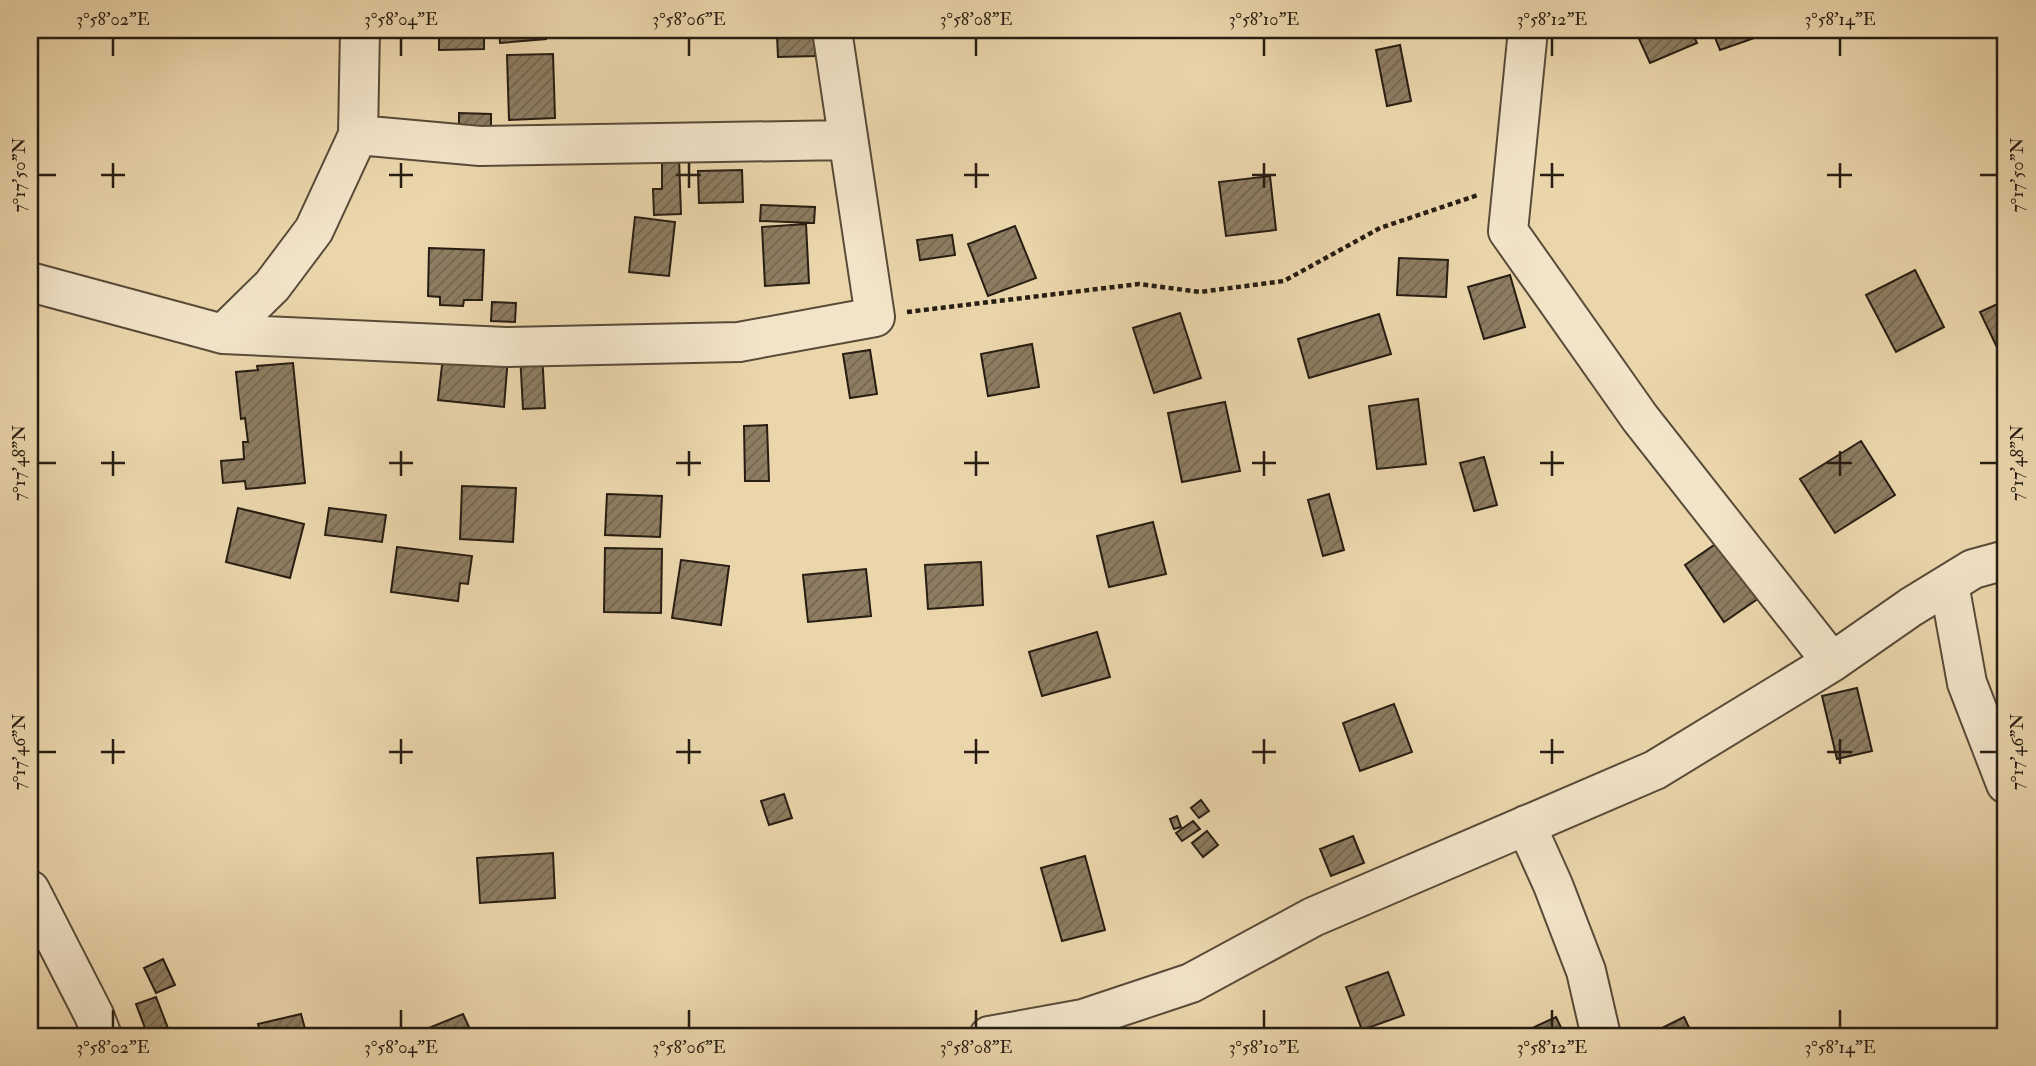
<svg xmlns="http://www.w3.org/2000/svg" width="2036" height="1066" viewBox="0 0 2036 1066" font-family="'IM FELL Double Pica',serif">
<defs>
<pattern id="building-hatch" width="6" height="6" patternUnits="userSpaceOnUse" patternTransform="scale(1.75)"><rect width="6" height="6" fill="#8d7d62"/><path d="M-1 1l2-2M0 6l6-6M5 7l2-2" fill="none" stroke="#73664f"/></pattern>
</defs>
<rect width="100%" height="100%" fill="#ebd6ac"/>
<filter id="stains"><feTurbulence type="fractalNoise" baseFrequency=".00286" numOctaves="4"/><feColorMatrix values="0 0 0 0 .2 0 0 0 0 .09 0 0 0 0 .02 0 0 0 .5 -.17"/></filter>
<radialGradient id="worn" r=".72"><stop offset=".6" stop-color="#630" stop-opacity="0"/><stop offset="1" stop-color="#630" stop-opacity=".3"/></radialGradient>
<path fill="url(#building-hatch)" stroke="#271d12" stroke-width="2" d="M439 30H484V49L439 50Z
M499 30H545L546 39 500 43Z
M569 30H610V37L569 38Z
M1635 30H1691L1697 43 1650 63Z
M1712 30H1768L1769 33 1720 50Z
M777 36H815V56L778 57Z
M1400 45 1411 101 1387 106 1376 50Z
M553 54 555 118 509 120 507 55Z
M459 113 491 114V135H459Z
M662 158H679L681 214 654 215 653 189H662Z
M742 170 743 202 699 203 698 171Z
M1270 176 1276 230 1226 236 1219 182Z
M761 205 815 207 814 223 760 221Z
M635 217 675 222 669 276 629 272Z
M806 224 809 283 765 286 762 227Z
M1015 226 1036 278 988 296 968 244Z
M952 235 955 255 920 260 917 240Z
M429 248 484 250 482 300H464L463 306 440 305V297L428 296Z
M1399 258 1448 260 1446 297 1397 295Z
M1915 270 1944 327 1896 352 1866 295Z
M1510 275 1525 327 1484 339 1468 287Z
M2006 300V363L2005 364 1980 312Z
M492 302 516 303 515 322 491 321Z
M1180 313 1201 378 1154 393 1133 328Z
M1379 314 1391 354 1309 378 1298 339Z
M1032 344 1039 387 988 396 981 354Z
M870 350 877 394 850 398 843 354Z
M542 352 545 408 523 409 520 353Z
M443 357H508L504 407 438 400Z
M293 363 305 483 246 489 245 481 223 483 221 461 244 459 243 442H248L245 418 241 419 236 372 258 370 257 366Z
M1418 399 1426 464 1377 469 1369 406Z
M1225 402 1240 471 1182 482 1168 413Z
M767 425 769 481H745L744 426Z
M1861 441 1895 495 1835 533 1800 479Z
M1484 457 1497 505 1474 511 1460 463Z
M462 486 516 488 513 542 460 539Z
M607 494 662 496 660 537 605 535Z
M1329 494 1344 550 1323 556 1308 500Z
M238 508 304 524 290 578 226 562Z
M329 508 386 515 382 542 325 535Z
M1153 522 1166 574 1109 587 1097 536Z
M1723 539 1762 596 1724 622 1685 565Z
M397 547 472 556 468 584 460 583 458 601 391 592Z
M605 548 662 549 661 613 604 612Z
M681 560 729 566 721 625 672 618Z
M981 562 983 605 928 609 925 565Z
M866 569 871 616 808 622 803 575Z
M1097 632 1110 677 1042 696 1029 652Z
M1857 688 1872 751 1837 759 1822 696Z
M1394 704 1412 752 1360 771 1343 723Z
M784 794 792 818 769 825 761 801Z
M1201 800 1209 811 1199 818 1191 808Z
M1177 816 1181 827 1174 829 1170 819Z
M1193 821 1200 829 1182 841 1176 833Z
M1207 831 1218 845 1203 857 1192 843Z
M1353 836 1364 863 1331 876 1320 849Z
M553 853 555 898 480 903 477 858Z
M1085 856 1105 930 1062 941 1041 868Z
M163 959 175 985 156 993 144 968Z
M1388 972 1404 1015 1362 1030 1346 987Z
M156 997 171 1036H148L136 1004Z
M301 1014 307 1036H261L258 1024Z
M463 1014 473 1036H421L419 1032Z
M1556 1017 1565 1036H1515Z
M1684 1017 1693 1036H1646Z"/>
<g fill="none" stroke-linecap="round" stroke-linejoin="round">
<defs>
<path id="minor" d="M1528 30 1508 231 1640 418 1832 662
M358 135 480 146 847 140
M30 284 34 283 223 334 272 286 314 230 358 135 360 30
M223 334 506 347 739 342 875 317 832 30
M1949 584 1967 683 2006 784
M1526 825 1553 885 1586 971 1601 1036
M30 890 94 1015 102 1036
M989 1036 1083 1019 1191 983 1313 917 1655 770 1832 662 1911 607 1973 569 2006 560"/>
</defs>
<use href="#minor" stroke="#584b38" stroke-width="42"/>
<path stroke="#271d12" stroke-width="4.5" stroke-dasharray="5 3.5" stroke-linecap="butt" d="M907 312 1139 284 1200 292 1284 281 1380 228 1478 195"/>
<use href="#minor" stroke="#f2e4c9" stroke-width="38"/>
</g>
<path fill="none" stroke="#271d12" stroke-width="2.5" d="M113 38V56M401 38V56M689 38V56M976 38V56M1264 38V56M1552 38V56M1840 38V56M113 163V188M401 163V188M689 163V188M976 163V188M1264 163V188M1552 163V188M1840 163V188M38 175H56M101 175H125M389 175H413M676 175H701M964 175H989M1252 175H1276M1540 175H1564M1827 175H1852M1980 175H1997M113 451V476M401 451V476M689 451V476M976 451V476M1264 451V476M1552 451V476M1840 451V476M38 463H56M101 463H125M389 463H413M676 463H701M964 463H989M1252 463H1276M1540 463H1564M1827 463H1852M1980 463H1997M113 739V764M401 739V764M689 739V764M976 739V764M1264 739V764M1552 739V764M1840 739V764M38 752H56M101 752H125M389 752H413M676 752H701M964 752H989M1252 752H1276M1540 752H1564M1827 752H1852M1980 752H1997M113 1010V1028M401 1010V1028M689 1010V1028M976 1010V1028M1264 1010V1028M1552 1010V1028M1840 1010V1028"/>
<rect width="2036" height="1066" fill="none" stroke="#ebd6ac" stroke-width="77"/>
<rect x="38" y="38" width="1959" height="990" fill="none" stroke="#271d12" stroke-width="2.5"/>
<g font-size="18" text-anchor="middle" fill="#271d12">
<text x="113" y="25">3°58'02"E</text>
<text x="401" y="25">3°58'04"E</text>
<text x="689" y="25">3°58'06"E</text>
<text x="976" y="25">3°58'08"E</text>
<text x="1264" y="25">3°58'10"E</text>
<text x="1552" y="25">3°58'12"E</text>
<text x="1840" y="25">3°58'14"E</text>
<text transform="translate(19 175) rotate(-90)" y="6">7°17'50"N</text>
<text transform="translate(2017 175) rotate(-90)" y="6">7°17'50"N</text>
<text transform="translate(19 463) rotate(-90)" y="6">7°17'48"N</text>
<text transform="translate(2017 463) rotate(-90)" y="6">7°17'48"N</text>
<text transform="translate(19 752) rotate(-90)" y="6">7°17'46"N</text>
<text transform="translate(2017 752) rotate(-90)" y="6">7°17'46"N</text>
<text x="113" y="1053">3°58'02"E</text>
<text x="401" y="1053">3°58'04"E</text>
<text x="689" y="1053">3°58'06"E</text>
<text x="976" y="1053">3°58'08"E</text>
<text x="1264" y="1053">3°58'10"E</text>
<text x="1552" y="1053">3°58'12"E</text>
<text x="1840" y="1053">3°58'14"E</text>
</g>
<rect width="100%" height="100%" filter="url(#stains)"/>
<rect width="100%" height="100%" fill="url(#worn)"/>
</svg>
